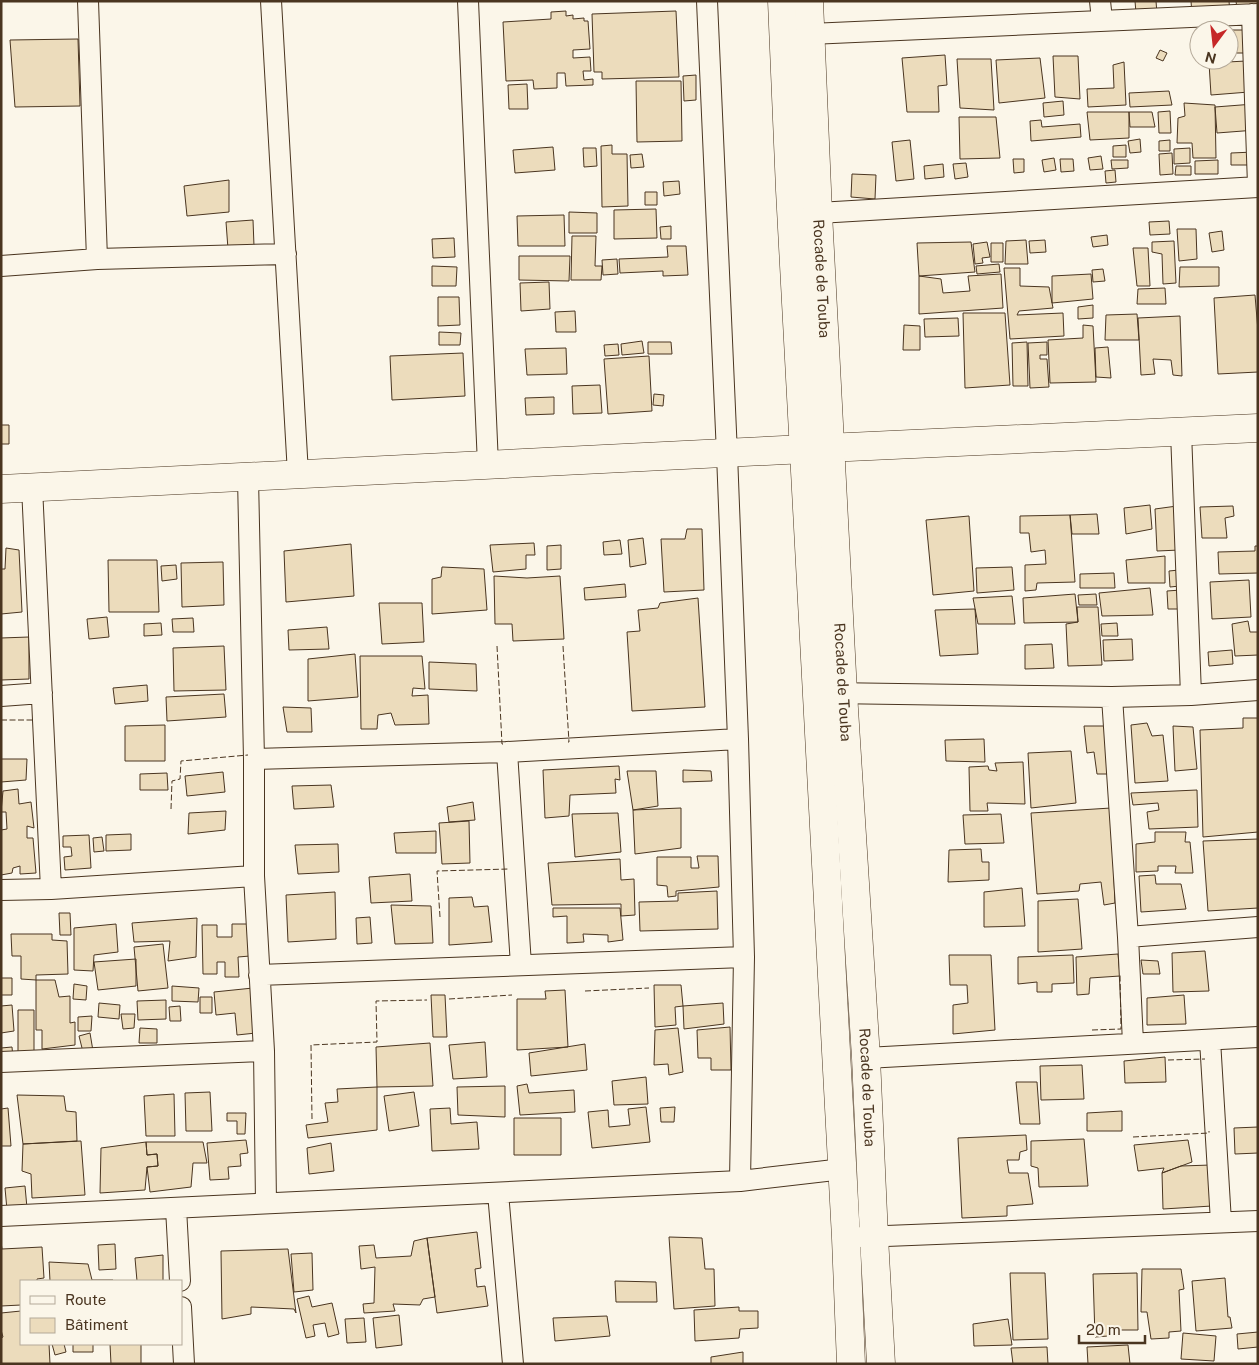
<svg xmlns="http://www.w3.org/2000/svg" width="1259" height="1365" viewBox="0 0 1259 1365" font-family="'Public Sans',sans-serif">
<rect width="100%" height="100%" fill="#fbf6e9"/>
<path fill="#ecdcbc" stroke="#4a3520" d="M1135 1H1156L1157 14 1136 13Z
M1191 1H1229L1230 14 1192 15Z
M1236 1H1258V8L1237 9Z
M566 11V16L573 15V19L584 18V21H588L590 49 573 50V58L590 57 591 71H583L584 80 593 79V85L566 86 565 73H557V88L534 89 533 80 506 81 503 22 551 19V12Z
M676 11 679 77 602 79V72H594L592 14Z
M1218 30H1246V53H1229V30Z
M78 39 80 106 15 107 10 40Z
M1160 50 1167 53 1163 61 1156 58Z
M945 55 947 85 938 86 939 112H907L902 58Z
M1053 56H1078L1080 99 1055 97Z
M1040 58 1045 98 999 103 996 60Z
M957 59H991L994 110 960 108Z
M1246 61 1249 92 1211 95 1209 63Z
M1124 62 1126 105 1088 107 1087 89 1114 88 1113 65Z
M696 75V100L684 101 683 76Z
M636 81H681L682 141 637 142Z
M527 84 528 109H509L508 85Z
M1169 91 1172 105 1130 107 1129 93Z
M1063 101 1064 115 1044 117 1043 103Z
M1184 103 1215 105 1216 158H1193L1192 143H1177L1178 118 1185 116Z
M1254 104 1256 130 1217 133 1215 107Z
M1170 111 1171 133H1159L1158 112Z
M1087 112H1129V138L1090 140Z
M1129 112H1152L1155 127H1130Z
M959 117H996L1000 158 960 159Z
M1041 120 1042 127 1080 124 1081 137 1031 141 1030 121Z
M1140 139 1141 152 1130 153 1128 141Z
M910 140 914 179 896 181 892 142Z
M1170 140V151H1159V141Z
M612 145V154H627L628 206 602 207 601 146Z
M1126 145V157H1113V146Z
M553 147 555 170 515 173 513 150Z
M583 148H596L597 166 584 167Z
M1190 148V163L1174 164V149Z
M1254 152V165H1231V153Z
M1172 153 1173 174 1160 175 1159 154Z
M642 154 644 167 631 168 630 155Z
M1101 156 1103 169 1090 170 1088 158Z
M1054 158 1056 170 1044 172 1042 160Z
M1013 159H1024V172L1014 173Z
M1060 159H1073L1074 171 1061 172Z
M1111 160H1128V168L1112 169Z
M1218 160V174H1195V161Z
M966 163 968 177 955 179 953 164Z
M943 164 944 177 925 179 924 166Z
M1176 166H1191V175H1175Z
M1115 170 1116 182 1106 183 1105 171Z
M852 174 876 175 875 199 851 197Z
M229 180V212L187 216 184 186Z
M679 181 680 194 664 196 663 182Z
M645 192H657V205H645Z
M656 209 657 238 614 239V210Z
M569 212 597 213V233H569Z
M564 215 565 246H518L517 216Z
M253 220 254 246 228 249 226 222Z
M1169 221 1170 234 1150 235 1149 222Z
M671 226V239H661L660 227Z
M1177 229H1196L1197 259 1179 261Z
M1222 231 1224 250 1212 252 1209 233Z
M1107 235 1108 245 1093 247 1091 237Z
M572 236H596L595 266H602L601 280H571Z
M454 238 455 257 433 258 432 239Z
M1026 240 1028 264H1005L1006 241Z
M1045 240 1046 252 1030 253 1029 241Z
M1174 241 1176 283 1163 284 1162 254 1152 252V242Z
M971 242 975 272 919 276 917 243Z
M987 242 990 257 982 258 983 263 975 264 973 244Z
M991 243H1003V262H991Z
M667 246H686L688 275 663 276V271L620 273 619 259 668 257Z
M1133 248H1148L1150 286H1137Z
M519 256H570L569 281 519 280Z
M617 259 618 274 603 275 602 260Z
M999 264 1000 272 977 274 976 266Z
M432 266 457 267 456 286H432Z
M1180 267H1219V286L1179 287Z
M1004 268H1020V286L1049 287 1053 308 1019 311 1017 315 1063 313 1064 336 1010 339Z
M1103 269 1105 281 1093 282 1092 270Z
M1001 274 1003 308 919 314V276L941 279 943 293 970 291 968 276Z
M1091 274 1093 299 1052 303V276Z
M549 282 550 309 521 311 520 283Z
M1165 288 1166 304H1137L1138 289Z
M1255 295 1258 331V372L1218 374 1214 298Z
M438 297H459L460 325 438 326Z
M1093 305V318L1078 319V307Z
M575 311 576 332H556L555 312Z
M963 313H1005L1010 385 965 388Z
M1137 314 1139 340H1105L1106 315Z
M1180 316 1182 376 1173 375 1171 360 1153 359 1155 374 1141 375 1138 318Z
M958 318 959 336 925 337 924 319Z
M904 325 920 326V350H903Z
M1083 325 1093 326 1096 382 1050 383 1048 340 1083 338Z
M439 332 461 333 460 345H439Z
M642 341 644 353 622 355 621 344Z
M648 342H671L672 354H648Z
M1027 342 1028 386H1013L1012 343Z
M1047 342V355H1040V359H1047L1049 387 1030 388 1028 343Z
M618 344 619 355 605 356 604 345Z
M1108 347 1111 378 1096 377 1095 348Z
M566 348 567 374 527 375 525 349Z
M463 353 465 396 392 400 390 356Z
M649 356 652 411 608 414 604 359Z
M600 385 602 413 573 414 572 386Z
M654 394 664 395 663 406 653 405Z
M554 397V414L526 415 525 398Z
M1 425H9V444H1Z
M1150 505 1152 529 1126 534 1124 508Z
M1177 506 1180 550 1157 551 1155 509Z
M1233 506 1234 516 1225 518 1227 538H1202L1200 507Z
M1097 514 1099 534H1072L1070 515Z
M1070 515 1075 582 1037 583 1036 590 1025 591V565L1046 564 1045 550 1031 552 1029 533H1020V516Z
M969 516 974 591 933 595 926 520Z
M687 529H702L704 590 664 592 661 539H685Z
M643 538 646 564 630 567 628 540Z
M620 540 622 554 604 555 603 542Z
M534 543 535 555H526V569L493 572 490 545Z
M351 544 354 596 286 602 284 551Z
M561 545V569L547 570V546Z
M1255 546H1258V573L1219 574 1218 552 1255 551Z
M6 548 19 550 22 612 1 614V569H5Z
M1165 556V583H1128L1126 560Z
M108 560H157L159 612H109Z
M223 562 224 605 182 607 181 563Z
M176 565 177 579 162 581 161 566Z
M442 567 484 569 487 610 432 614V579L441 577Z
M1012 567 1014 590 977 593 976 568Z
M1179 570 1180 586 1170 587 1169 571Z
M1114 573 1115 588H1080V574Z
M494 576 527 578 560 576 564 639 513 641 512 624H495Z
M1249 580 1251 617 1212 619 1210 582Z
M625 584 626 597 585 600 584 588Z
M1150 588 1153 615 1102 616 1099 593Z
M1181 590 1182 609H1168L1167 591Z
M1075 594 1078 622 1024 623 1023 598Z
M1096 594 1097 605H1079L1078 595Z
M1012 596 1015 624H978L973 598Z
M698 598 705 707 632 711 627 632 640 631 638 610 658 608 660 603Z
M379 603H422L424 642 382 644Z
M1077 607H1098L1102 665 1068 666 1066 624 1078 622Z
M975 609 978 654 940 656 935 610Z
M107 617 109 637 89 639 87 619Z
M193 618 194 632H173L172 619Z
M1248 621 1250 632H1258V655L1235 656 1232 624Z
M161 623 162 635 144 636V624Z
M1117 623 1118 636H1102L1101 624Z
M327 627 329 649 289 650 288 630Z
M29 637V679L1 680V638Z
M1132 639 1133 660 1104 661 1103 640Z
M1052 644 1054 668 1025 669V645Z
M224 646 226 690 174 691 173 648Z
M1232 650 1233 664 1209 666 1208 652Z
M355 654 358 697 308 701V659Z
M360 656H422L425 689 413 688 412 696 428 695 429 724 395 725 391 713 378 715 377 729H361Z
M429 662 476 664 477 691 429 689Z
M147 685 148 701 115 704 113 688Z
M224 694 226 717 167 721 166 697Z
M283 707 311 708 312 732H287Z
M1243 718H1258V832L1203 837 1200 730 1243 728Z
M1147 723 1152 736 1163 735 1168 781 1135 783 1131 725Z
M165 725V761H125V726Z
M1084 726H1105L1110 774H1097L1094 752 1087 753Z
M1173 726 1193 727 1197 769 1175 771Z
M984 739 985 762 946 761 945 740Z
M1071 751 1076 803 1031 808 1028 753Z
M1 759H27L26 780 1 782Z
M1023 762 1025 804 987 803 988 811H970L969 767 988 766 989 770 997 771 995 763Z
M619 766 620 780 615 779 616 793 570 795 569 816 545 818 543 770Z
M683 770 711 771 712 781 683 782Z
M627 771H656L658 806 633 810Z
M223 772 225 792 187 796 185 776Z
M167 773 168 790H140V774Z
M331 785 334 807 294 809 292 786Z
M18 789 19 804 31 802 34 828 27 826V838H33L36 873 20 874V866L13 868 12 873 1 875V830L7 829 6 812H1L3 791Z
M1197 790 1198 827 1149 829 1147 812 1159 810 1158 803 1133 805 1131 793Z
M473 802 475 820 449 822 447 807Z
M681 808V848L635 854 633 810Z
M1111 808 1115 903 1104 905 1101 882 1080 884 1079 891 1037 894 1031 813Z
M226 811 225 830 188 834 189 813Z
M618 813 621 852 575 857 572 814Z
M1001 814 1004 843 965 844 963 815Z
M469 821 470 863 442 864 439 823Z
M436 831V853H396L394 833Z
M1155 832H1186L1185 842H1190L1193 873H1175L1176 866H1158V871L1136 872V844L1155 842Z
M131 834V850L106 851V835Z
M89 835 91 868 65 870 64 857 72 856 71 847H63V836Z
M102 837 104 851 94 852 93 838Z
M1258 839V908L1208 911 1203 841Z
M338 844 339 872 298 874 295 845Z
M981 849 982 862H989V880L948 882 949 850Z
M697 856H718L719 887 676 891V896L668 897 667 886 657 885V857H691V868H699Z
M620 859 621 880 634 879 635 915 621 916V904L552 905 548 863Z
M410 874 412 901 371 903 369 877Z
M1155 875 1156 884H1181L1186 909 1141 912 1139 876Z
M1022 888 1025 926 984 927V892Z
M717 891 718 929 640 931 639 902 678 901V893Z
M335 892 336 939 288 942 286 895Z
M472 897 474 907 488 906 492 942 449 945V898Z
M1078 899 1082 949 1038 952V901Z
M391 905 431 906 433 943 395 944Z
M553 908H620L623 940 608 942V935L583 934 584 942 567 943V916L553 917Z
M59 913H70L71 935H60Z
M370 917 372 943 357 944 356 918Z
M197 918 196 957 168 961 170 941 134 942 132 923Z
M116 924 118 952 94 955 93 971 74 970V928Z
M232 924H250V956L238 957 239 977H225V962H217V974H203L202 925H217V937H232Z
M11 934H52V940L67 941 68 974 36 975V980L21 979V956H12Z
M163 944 168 988 138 991 134 947Z
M1205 951 1209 991 1173 992 1172 953Z
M1118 954 1120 976 1090 978 1089 994 1077 995 1076 957Z
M949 955H991L995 1030 953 1034V1005L968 1003 967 985H950Z
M1073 955 1074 983 1052 984V992H1037V982L1018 984V957Z
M136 959V986L98 990 94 962Z
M1141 960 1158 961 1160 974H1143Z
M1 978H12V995H1Z
M36 980H55L59 997 70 996V1023L75 1022V1045L42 1049V1030H36Z
M74 984 87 986 86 1000 73 999Z
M654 985H681L683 1006 675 1007 676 1025 655 1027Z
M172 986 199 988 198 1002 172 1001Z
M253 988 256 1033 237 1035 235 1013 216 1015 214 992Z
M565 990 568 1047 517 1050V999H546L545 991Z
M431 995H445L447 1037H433Z
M1184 995 1186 1024 1147 1025V998Z
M200 997H212V1013H200Z
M166 1000V1019L138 1020 137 1001Z
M99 1003 120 1005 119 1019 98 1017Z
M723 1003 724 1024 684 1029 683 1006Z
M12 1005 14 1031 1 1033V1006Z
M180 1006 181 1021H170L169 1007Z
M18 1010H34V1052H18Z
M121 1014H135L134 1028 123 1029Z
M92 1016 91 1031H78V1017Z
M730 1027 731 1070H711V1058H698L697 1030Z
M140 1028 157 1029V1043H139Z
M678 1028 683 1072 669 1075 668 1064 654 1065 655 1030Z
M90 1033 93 1051 83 1052 79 1036Z
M485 1042 487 1077 453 1079 449 1045Z
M430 1043 433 1086 377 1087 376 1047Z
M585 1044 587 1070 531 1076 529 1053Z
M1 1046V1048L12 1047 13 1058 1 1059Z
M1165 1057 1166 1082 1125 1083 1124 1061Z
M1082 1065 1084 1099 1041 1100 1040 1066Z
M646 1077 648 1104 614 1105 612 1081Z
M1016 1082H1037L1040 1124H1020Z
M527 1084 529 1093 574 1090 575 1112 520 1115 517 1086Z
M505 1086V1117L458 1115 457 1087Z
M377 1087V1130L308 1138 306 1125 328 1122 325 1103 338 1102 337 1089Z
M210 1092 212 1131H186L185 1093Z
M414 1092 419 1126 389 1131 384 1096Z
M174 1094 175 1136H146L144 1096Z
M17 1095 64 1096 66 1111 76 1112 77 1141 23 1144Z
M646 1107 650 1142 592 1148 588 1112 608 1110 609 1127 630 1125 628 1109Z
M675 1107 674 1122H661L660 1108Z
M8 1108 11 1146H1V1109Z
M450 1108 451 1124 477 1122 479 1149 432 1151 430 1109Z
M1122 1111V1131H1087V1113Z
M227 1113H246L245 1134H237V1121H227Z
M514 1118H561V1155H514Z
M1258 1127V1153L1235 1154 1234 1128Z
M1026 1135 1027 1150 1020 1152 1019 1160H1007L1009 1173H1028L1033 1204 1007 1206V1216L962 1218 958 1138Z
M1084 1139 1088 1186 1039 1187 1038 1168 1031 1166V1141Z
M246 1140 248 1153 240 1154 241 1166 228 1167 229 1179 210 1180 207 1143Z
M1188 1140 1192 1162 1162 1173 1164 1168 1138 1171 1134 1145Z
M81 1141 85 1195 32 1198 31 1174 22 1171 23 1144Z
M146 1142H203L207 1163H193L191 1187 150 1192 147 1167 158 1166 157 1154 147 1155Z
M146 1142 147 1155 157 1154 158 1166 147 1167 145 1190 100 1193 101 1148Z
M331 1143 334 1171 309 1174 307 1148Z
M1211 1165 1212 1206 1163 1209 1162 1173 1181 1166Z
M25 1186 27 1208 7 1210 5 1188Z
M477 1232 481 1268 475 1269 477 1287 485 1286 488 1306 437 1313 427 1238Z
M669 1237 702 1238 705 1269H714L715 1306 674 1309Z
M427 1238 435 1297 423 1299 420 1305 393 1304 395 1311 364 1313 363 1304 374 1303 375 1267 361 1269 359 1246 374 1245 376 1258 411 1256 414 1241Z
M1 1242 2 1249 42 1247 44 1278 37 1279V1281H21V1305L1 1306Z
M115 1244 116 1269 99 1270 98 1245Z
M288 1249 296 1313 294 1309 251 1307V1314L222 1319 221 1251Z
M312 1253 313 1290 294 1292 291 1254Z
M163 1255V1281H137L135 1258Z
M49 1262 88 1264 92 1280H113V1281H50Z
M1142 1269H1181L1184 1289 1179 1290 1181 1331 1169 1332V1338L1151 1339 1147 1312H1141Z
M1010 1273H1045L1048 1339 1013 1340Z
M1137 1273 1138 1330H1108V1336L1095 1337 1093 1274Z
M1225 1278 1228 1317H1230L1232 1328 1196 1331 1192 1281Z
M615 1281 656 1282 657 1302H616Z
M309 1296 312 1307 332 1303 339 1334 328 1337 325 1323 313 1325 315 1336 306 1338 297 1299Z
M739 1307V1311H758V1328L740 1329 739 1338 695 1341 694 1310Z
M21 1311V1344H49L50 1364H1V1338L3 1337 1 1330V1313Z
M399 1315 402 1345 376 1348 373 1318Z
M607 1316 610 1336 555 1341 553 1318Z
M364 1318 366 1342 347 1343 345 1319Z
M1008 1319 1012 1345 974 1346 973 1324Z
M1258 1332V1347L1238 1349 1237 1334Z
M1183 1333 1216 1336 1214 1361 1181 1359Z
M52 1344H64L66 1352 55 1355Z
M73 1344H93V1352H73Z
M110 1344H141V1364H111Z
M1128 1345 1130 1364H1088L1087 1347Z
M1047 1347 1048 1364H1013L1011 1348Z
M743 1352V1364H711V1357Z"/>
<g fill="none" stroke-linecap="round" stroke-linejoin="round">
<defs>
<path id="street" d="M88 1 97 259
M271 1 298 474
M468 1 488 465
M707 1 727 454 738 739 744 957 740 1181
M1100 1 1102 20
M1252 14 1258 185
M810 34 1258 14
M818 213 1258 187
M1 266 97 259 286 254
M1181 432 1191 695
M248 478 254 759V876L264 1051 266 1203
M32 487 51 889
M830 693 1112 697 1191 695 1258 690
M1 696 42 693
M1112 697 1128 937 1133 1043
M507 752 521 965
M254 759 507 752 738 739
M1 890 51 889 254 876
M1128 937 1258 927
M259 975 744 957
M1210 1040 1221 1222
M866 1058 1258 1037
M1 1062 264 1051
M498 1193 513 1364
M176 1208 180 1281
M1 1216 740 1181 843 1169
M861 1237 1258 1221
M181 1307 184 1364"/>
<path id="secondary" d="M1 489 805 449 1258 428"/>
<g id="primary">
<path d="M782 1 790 190 846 1238 851 1364"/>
<path id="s1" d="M809 1 818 213 843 693 866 1058 874 1237 881 1364"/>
</g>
</defs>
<use href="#street" stroke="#4a3520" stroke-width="22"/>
<use href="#secondary" stroke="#4a3520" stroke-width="29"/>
<use href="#primary" stroke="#4a3520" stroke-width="29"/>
<use href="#street" stroke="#fbf6e9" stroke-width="20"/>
<use href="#secondary" stroke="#fbf6e9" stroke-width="28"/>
<use href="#primary" stroke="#fbf6e9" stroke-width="28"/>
<path stroke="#4a3520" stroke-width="1" stroke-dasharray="6 2.5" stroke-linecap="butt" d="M497 646 502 744H503
M563 646 569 742H568
M1 720H35
M171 809 172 781 180 779 181 761 248 755
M440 917 437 871 509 869
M585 991 649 988
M449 999 512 995
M1092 1030 1121 1029 1120 974
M1168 1060 1205 1059
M312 1119 311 1045 377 1042 376 1001 427 1000
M1133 1137 1209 1133V1131"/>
</g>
<g text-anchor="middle" stroke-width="4" stroke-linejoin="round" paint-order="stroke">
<g font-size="15" fill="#4a3520" stroke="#fbf6e9">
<text dy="5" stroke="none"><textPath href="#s1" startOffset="278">Rocade de Touba</textPath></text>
<text dy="5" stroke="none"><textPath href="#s1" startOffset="682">Rocade de Touba</textPath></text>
<text dy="5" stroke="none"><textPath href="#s1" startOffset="1088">Rocade de Touba</textPath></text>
</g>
</g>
<rect width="1259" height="1365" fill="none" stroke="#4a3520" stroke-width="5"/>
<rect x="20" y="1280" width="162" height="65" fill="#fbf6e9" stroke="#b4a999"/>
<rect x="30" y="1296" width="25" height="8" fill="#fbf6e9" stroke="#b4a999"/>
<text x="65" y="1305" font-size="15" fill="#4a3520">Route</text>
<rect x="30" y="1318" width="25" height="15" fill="#ecdcbc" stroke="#b4a999"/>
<text x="65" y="1330" font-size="15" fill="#4a3520">Bâtiment</text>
<g transform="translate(1214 45) rotate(195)"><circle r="24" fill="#fbf6e9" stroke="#b4a999"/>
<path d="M0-4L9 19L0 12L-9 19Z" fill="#c62828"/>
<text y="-8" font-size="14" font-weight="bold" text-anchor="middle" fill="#4a3520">N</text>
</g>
<path d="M1079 1335v8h66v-8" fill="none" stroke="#4a3520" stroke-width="2.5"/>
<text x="1086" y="1335" font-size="15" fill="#4a3520" stroke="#fbf6e9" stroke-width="4" paint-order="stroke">20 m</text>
</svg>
